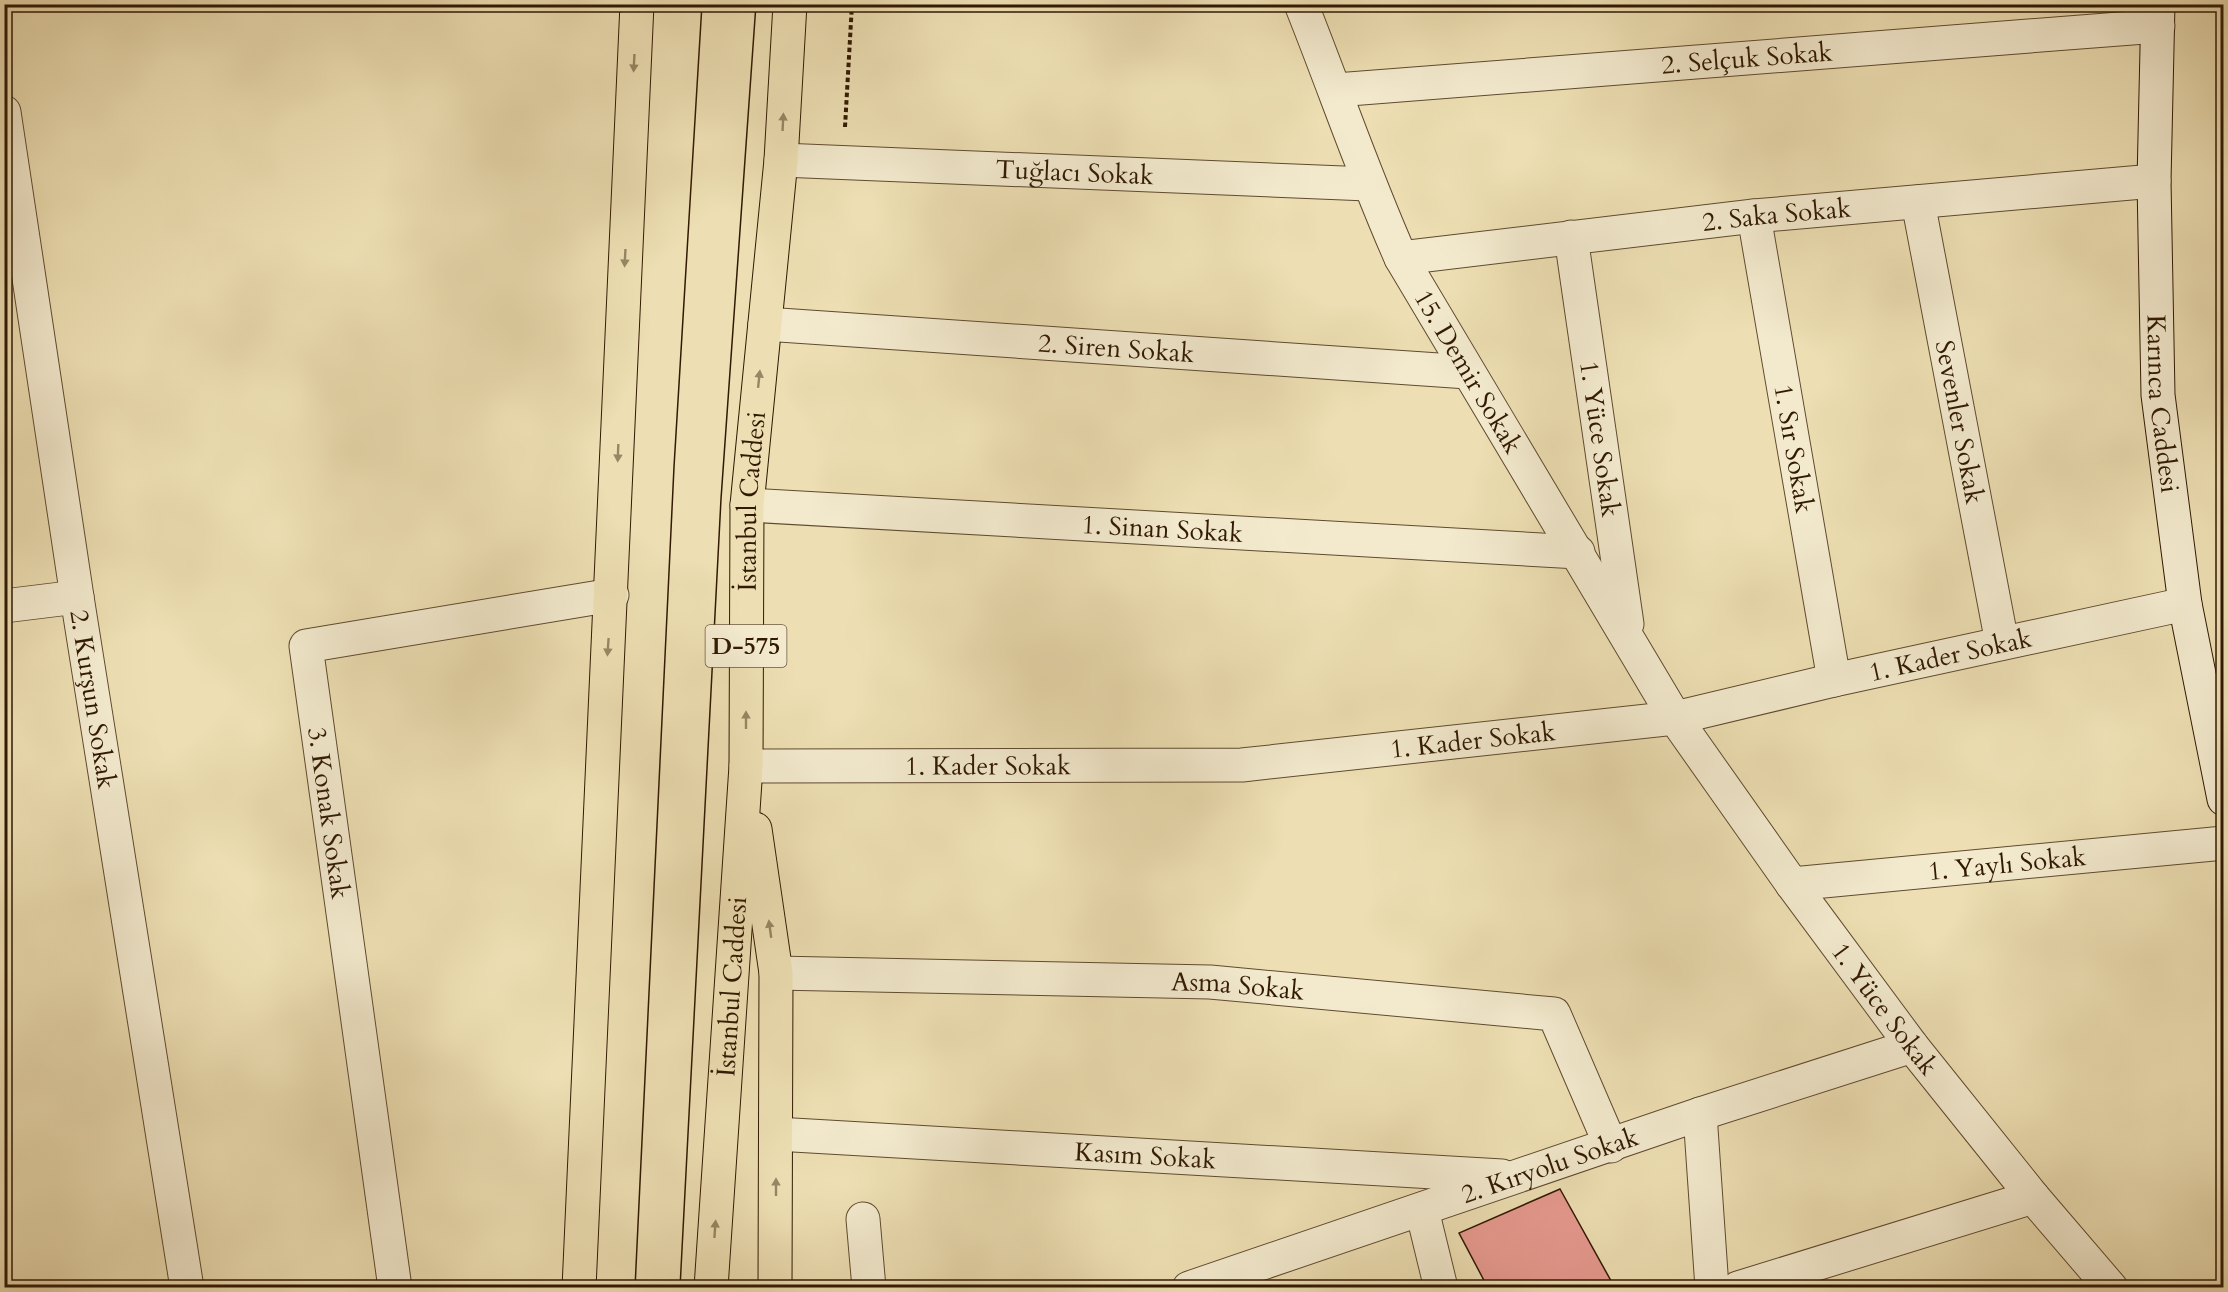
<svg xmlns="http://www.w3.org/2000/svg" width="2228" height="1292" viewBox="0 0 2228 1292" font-family="Cardo,serif">
<rect width="100%" height="100%" fill="#eddfb3"/>
<filter id="stains"><feTurbulence type="fractalNoise" baseFrequency=".00333" numOctaves="4"/><feColorMatrix values="0 0 0 0 .2 0 0 0 0 .09 0 0 0 0 .02 0 0 0 .5 -.17"/></filter>
<radialGradient id="worn" r=".72"><stop offset=".6" stop-color="#630" stop-opacity="0"/><stop offset="1" stop-color="#630" stop-opacity=".3"/></radialGradient>
<path fill="#e69a8f" stroke="#311903" stroke-width="1.5" d="M1560 1189 1615 1288H1488L1459 1233Z"/>
<g fill="none" stroke-linecap="round" stroke-linejoin="round">
<defs>
<g id="minor">
<path id="s1" d="M1301 4C1335 89 1364 175 1401 258L1675 718 1792 884 1912 1046 2033 1197 2111 1288"/>
<path id="s2" d="M1336 90 2158 26"/>
<path id="s3" d="M4 112 77 597 187 1288"/>
<path id="s4" d="M781 160 1368 184"/>
<path id="s5" d="M1918 202 2002 643"/>
<path id="s6" d="M1754 216 1834 680"/>
<path id="s7" d="M1571 237 1627 624"/>
<path id="s8" d="M1401 258 1754 216 2154 181"/>
<path id="s9" d="M765 324 1468 372"/>
<path id="s10" d="M747 505 1578 552"/>
<path d="M4 606 77 597"/>
<path id="s11" d="M746 766 1242 765 1675 718 1834 680 2185 604"/>
<path id="s12" d="M1792 884 2224 843"/>
<path id="s13" d="M776 973 1210 982 1554 1014 1611 1146"/>
<path d="M1700 1114 1712 1288"/>
<path id="s14" d="M776 1134 1502 1176"/>
<path d="M1422 1210 1441 1288"/>
<path d="M863 1219 869 1288"/>
<path d="M395 1288 306 646 612 595"/>
<path id="s15" d="M1189 1288 1700 1114 1912 1046"/>
<path d="M1738 1288 2033 1197"/>
</g>
<g id="secondary">
<path id="s16" d="M2158 4 2154 181 2158 395 2185 604 2224 799"/>
</g>
<g id="trunk">
<path d="M755 829 776 973 775 1288"/>
<path d="M579 1288 637 4"/>
<path id="s17" d="M711 1288 746 766 747 505 781 160 790 4"/>
</g>
</defs>
<use href="#minor" stroke="#604a2f" stroke-width="35"/>
<use href="#secondary" stroke="#311903" stroke-width="35"/>
<use href="#trunk" stroke="#311903" stroke-width="35"/>
<path stroke="#311903" stroke-width="4" stroke-dasharray="4.5 3" stroke-linecap="butt" d="M845 127 852 4"/>
<use href="#minor" stroke="#f3eace" stroke-width="33"/>
<use href="#secondary" stroke="#f3eace" stroke-width="33"/>
<use href="#trunk" stroke="#eddfb3" stroke-width="33"/>
<path stroke="#311903" stroke-width="1.5" d="M635 1288 674 467 702 4
M680 1288 721 499 756 4"/>
</g>
<defs><path id="oneway-solid" d="M-6-.8H1V-3.2L6.5 0L1 3.2V.8H-6Z" transform="scale(1.5)"/></defs>
<g fill="#988664">
<use href="#oneway-solid" transform="translate(634 63) rotate(93)"/>
<use href="#oneway-solid" transform="translate(783 122) rotate(-87)"/>
<use href="#oneway-solid" transform="translate(625 258) rotate(93)"/>
<use href="#oneway-solid" transform="translate(759 379) rotate(-84)"/>
<use href="#oneway-solid" transform="translate(618 453) rotate(92)"/>
<use href="#oneway-solid" transform="translate(608 647) rotate(94)"/>
<use href="#oneway-solid" transform="translate(746 720) rotate(-90)"/>
<use href="#oneway-solid" transform="translate(770 929) rotate(-98)"/>
<use href="#oneway-solid" transform="translate(776 1187) rotate(-90)"/>
<use href="#oneway-solid" transform="translate(715 1229) rotate(-86)"/>
</g>
<g text-anchor="middle" stroke-width="6" stroke-linejoin="round" paint-order="stroke">
<rect fill="#f3eace" stroke="#6b5840" stroke-width="1.5" x="705.5" y="625" width="81" height="42" rx="4.5"/>
<g font-size="24" font-weight="bold" fill="#311903">
<text x="746" y="654">D-575</text>
</g>
<g font-size="26" fill="#311903" stroke="#f3eace">
<text dy="9" stroke="none"><textPath href="#s2" startOffset="412">2. Selçuk Sokak</textPath></text>
<text dy="9" stroke="none"><textPath href="#s4" startOffset="294">Tuğlacı Sokak</textPath></text>
<text dy="9" stroke="none"><textPath href="#s8" startOffset="378">2. Saka Sokak</textPath></text>
<text dy="9" stroke="none"><textPath href="#s9" startOffset="352">2. Siren Sokak</textPath></text>
<text dy="9" stroke="none"><textPath href="#s1" startOffset="405">15. Demir Sokak</textPath></text>
<text dy="9" stroke="none"><textPath href="#s16" startOffset="400">Karınca Caddesi</textPath></text>
<text dy="9" stroke="none"><textPath href="#s5" startOffset="224">Sevenler Sokak</textPath></text>
<text dy="9" stroke="none"><textPath href="#s7" startOffset="204">1. Yüce Sokak</textPath></text>
<text dy="9" stroke="none"><textPath href="#s6" startOffset="236">1. Sır Sokak</textPath></text>
<text dy="9" stroke="none"><textPath href="#s17" startOffset="788">İstanbul Caddesi</textPath></text>
<text dy="9" stroke="none"><textPath href="#s10" startOffset="416">1. Sinan Sokak</textPath></text>
<text dy="9" stroke="none"><textPath href="#s11" startOffset="1214">1. Kader Sokak</textPath></text>
<text dy="9" stroke="none"><textPath href="#s3" startOffset="594">2. Kurşun Sokak</textPath></text>
<text dy="9" stroke="none"><textPath href="#s11" startOffset="728">1. Kader Sokak</textPath></text>
<text dy="9" stroke="none"><textPath href="#s11" startOffset="242">1. Kader Sokak</textPath></text>
<text transform="translate(329 813) rotate(82)" y="9">3. Konak Sokak</text>
<text dy="9" stroke="none"><textPath href="#s12" startOffset="216">1. Yaylı Sokak</textPath></text>
<text dy="9" stroke="none"><textPath href="#s13" startOffset="462">Asma Sokak</textPath></text>
<text dy="9" stroke="none"><textPath href="#s17" startOffset="302">İstanbul Caddesi</textPath></text>
<text dy="9" stroke="none"><textPath href="#s1" startOffset="1167">1. Yüce Sokak</textPath></text>
<text dy="9" stroke="none"><textPath href="#s14" startOffset="370">Kasım Sokak</textPath></text>
<text dy="9" stroke="none"><textPath href="#s15" startOffset="381">2. Kıryolu Sokak</textPath></text>
</g>
</g>
<rect width="2228" height="1292" fill="none" stroke="#eddfb3" stroke-width="24"/>
<rect x="6" y="6" width="2216" height="1280" fill="none" stroke="#311903" stroke-width="3"/>
<rect x="12" y="12" width="2204" height="1268" fill="none" stroke="#311903" stroke-width="1.5"/>
<rect width="100%" height="100%" filter="url(#stains)"/>
<rect width="100%" height="100%" fill="url(#worn)"/>
</svg>
